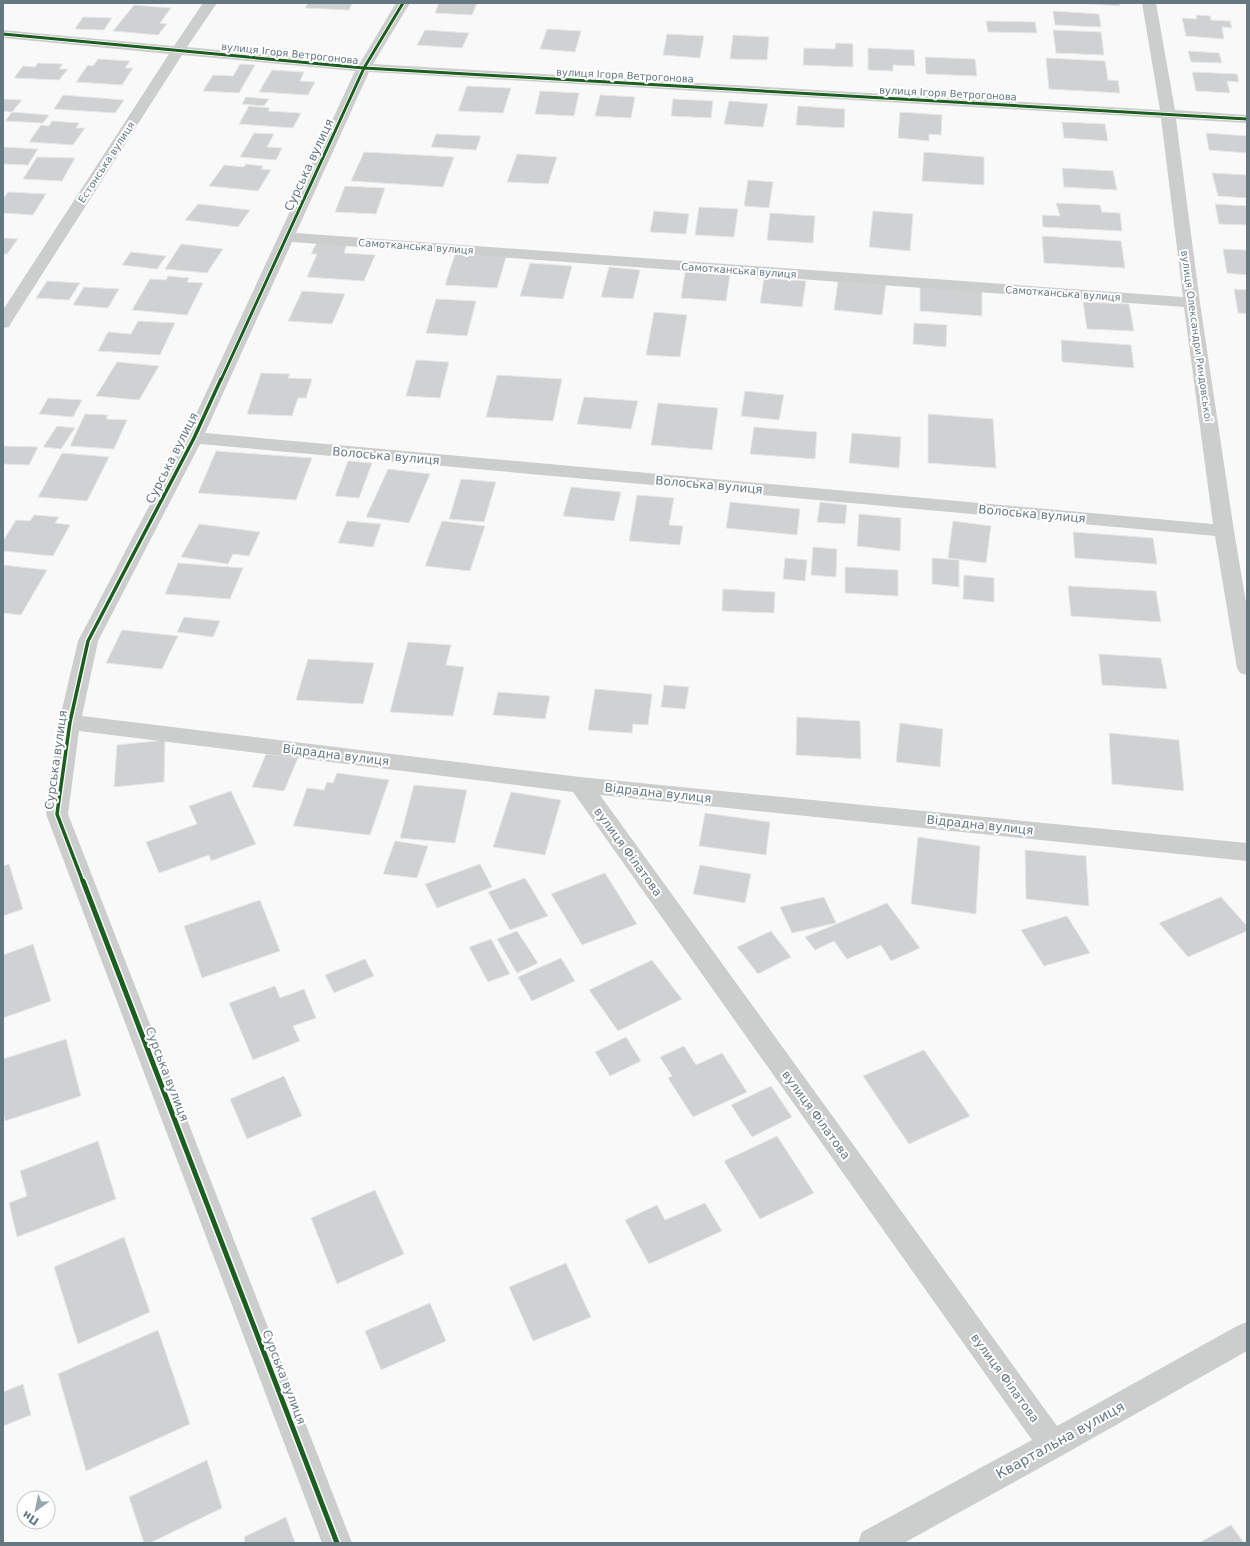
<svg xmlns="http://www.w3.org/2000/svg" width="1250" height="1546" viewBox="0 0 1250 1546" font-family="'DejaVu Sans',sans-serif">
<rect width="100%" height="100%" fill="#f9f9f9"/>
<path fill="#cfd1d2" stroke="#e8e8e8" d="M308 3H352L349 10 305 8Z
M439 3H477L472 15 435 13Z
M1077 3H1119L1120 6Z
M134 5 171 8 160 23 167 24 158 35 113 31Z
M1053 11 1099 14 1101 27 1055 25Z
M1196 15 1210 16 1211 20 1230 21 1232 28 1222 27 1224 39 1186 36 1182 18 1197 19Z
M83 17 112 18 104 30 75 29Z
M986 21 1035 22 1037 33 988 32Z
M547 29 581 31 575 52 540 49Z
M425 30 469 33 462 48 417 45Z
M1053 30 1101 32 1104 55 1056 53Z
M667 34 704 36 700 58 663 55Z
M733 35 769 37 767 60 730 59Z
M836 43 853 44V67L803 65 804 48 835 49Z
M868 48 914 50 915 66 893 65V71L868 70Z
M1188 51 1219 53 1222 63 1191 62Z
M925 57 975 59 977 76 926 74Z
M1046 58 1105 61 1108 80 1118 81 1120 93 1049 89Z
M98 59 130 61 125 68H133L122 85 76 82 88 65 93 66Z
M38 63 63 64 59 69H68L59 80 14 78 23 66 35 67Z
M240 64 255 65 239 93 203 91 213 75 233 76Z
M272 70 304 72 300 81 315 82 308 95 259 92Z
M1192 72 1237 74 1239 82 1227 81 1230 93 1196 91Z
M467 86 511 88 503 113 458 111Z
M540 91 579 93 574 116 535 114Z
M63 95 124 100 115 113 54 109Z
M600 95 635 97 631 118 595 116Z
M246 97 269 99 264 106 242 104Z
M3 99 22 100 12 112 3 111Z
M673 99 713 101 711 118 671 116Z
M729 101 768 104 763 127 724 124Z
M249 106 270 108 268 111 301 113 293 128 239 124Z
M798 106 845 109 844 128 796 125Z
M12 112 49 115 43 123 5 121Z
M900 112 942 115 941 135 929 134V141L898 138Z
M52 121 79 123 76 128H85L73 145 29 142 41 125 49 126Z
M1062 122 1105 124 1108 141 1064 138Z
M254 133 274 134 267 147 282 148 276 160 240 157Z
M1206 133 1247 136V153L1209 150Z
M436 134 481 136 476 150 431 147Z
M3 147 38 149 28 165 3 164Z
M364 152 454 157 443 187 351 181Z
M924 152 984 157V185L922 181Z
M517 154 557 157 548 184 507 182Z
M37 157 75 158 62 181 23 179Z
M246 164 263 166 261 169 271 170 258 191 209 186 224 165 244 167Z
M1062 168 1113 171 1117 190 1064 187Z
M1212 173 1247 175V198L1218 196Z
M748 180 773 182 769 208 744 206Z
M345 186 385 188 376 214 335 212Z
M8 192 46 194 33 215 3 213V199Z
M1056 203 1100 205 1102 212 1120 213 1122 231 1043 227 1042 215 1060 216Z
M198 204 250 210 238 227 185 220Z
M1215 204 1247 206V225L1219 224Z
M699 207 738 209 734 237 695 235Z
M654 211 689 214 686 234 650 232Z
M873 211 913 214 910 251 869 247Z
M770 213 815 216 813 243 767 240Z
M1042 236 1121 241 1125 268 1044 263Z
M3 238 18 239 7 254H3Z
M317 242 347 244 344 253 375 255 364 281 307 277 317 254H311Z
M181 244 223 249 207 273 165 269Z
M1223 249 1247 250V275L1227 273Z
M131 252 166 256 157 269 122 265Z
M455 254 506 257 497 288 445 285Z
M530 263 572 266 563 299 520 296Z
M609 267 640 270 633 299 601 297Z
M685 272 730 275 726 301 681 298Z
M168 276 189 278 187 282 203 283 187 315 132 310 150 279 166 280Z
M764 278 806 281 802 307 760 303Z
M47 281 80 283 69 300 36 298Z
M838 281 886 285 882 315 834 310Z
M84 287 119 289 108 308 73 305Z
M920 287 982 291V316L920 311Z
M1234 289 1247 290V314L1238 313Z
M302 291 345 294 332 324 288 321Z
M436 299 476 301 467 336 426 333Z
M1083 302 1129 304 1134 331 1087 329Z
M654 312 687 315 680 357 646 355Z
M138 321 175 323 160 355 98 351 108 332 131 334Z
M914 323 947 325 946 347 913 344Z
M1061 340 1131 345 1134 368 1062 362Z
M416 360 449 362 440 398 406 396Z
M117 362 159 366 139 400 96 396Z
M261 373 290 374 288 378 312 379 306 398H298L292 416 247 414Z
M497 375 562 379 553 421 486 417Z
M745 391 784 395 779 420 741 416Z
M584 397 638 401 631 429 577 424Z
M48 398 82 400 73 417 39 414Z
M658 403 718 408 712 450 651 445Z
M85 414 108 415 106 419 127 420 114 449 70 446Z
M928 414 993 419 996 468 928 463Z
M57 426 75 428 61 449 43 447Z
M754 427 817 432 815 459 750 454Z
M852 433 901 437 899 468 849 463Z
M3 446 38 447 29 465 3 464Z
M216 451 312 458 296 500 198 493Z
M62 453 109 457 87 501 38 497Z
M348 461 372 463 359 498 335 496Z
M388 469 430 474 409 523 366 517Z
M461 479 496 482 484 522 449 519Z
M571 487 621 492 614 521 563 516Z
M637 495 674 498 669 525 683 526 680 545 629 541Z
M730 502 800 509 797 535 726 528Z
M820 502 847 505 845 524 817 522Z
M859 514 901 518 900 551 857 546Z
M34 515 59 517 55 523 70 525 53 556 3 551V541L16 520 30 521Z
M347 521 381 524 373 547 338 543Z
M442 521 485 526 470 571 425 566Z
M953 521 991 526 986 563 948 558Z
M199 524 260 532 249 556 233 554 228 564 181 557Z
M1073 532 1153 538 1157 564 1075 558Z
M813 547 837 549 836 577 811 575Z
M785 558 807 560 805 581 783 579Z
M932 558 959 560V587L932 584Z
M178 563 243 568 230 599 165 594Z
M3 565 47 570 21 615 3 613Z
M845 567 898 570V596L845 593Z
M964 575 994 578V602L963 599Z
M1068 586 1156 591 1161 622 1071 616Z
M723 589 775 592 774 613 722 611Z
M184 617 220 621 213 637 177 632Z
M122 630 178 636 162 669 106 663Z
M408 642 451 645 446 665 464 667 453 716 390 712Z
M1099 654 1161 658 1167 689 1102 685Z
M308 659 374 663 363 704 296 700Z
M664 685 689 687 685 709 661 707Z
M595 689 652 694 648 725 633 724 632 733 588 730Z
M498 692 550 696 545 719 493 715Z
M797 717 860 721 861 759 796 755Z
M900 723 943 729 940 767 896 762Z
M1109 733 1179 740 1184 791 1112 784Z
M165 740 164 782 114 787 117 745Z
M266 754 298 758 284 791 252 787Z
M337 773 389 780 370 835 293 826 307 788 324 790 327 782 333 783Z
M414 785 467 790 455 843 400 838Z
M231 791 256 844 211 861 209 855 159 873 146 842 197 824 189 806Z
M511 792 561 800 545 855 493 847Z
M705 813 770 822 766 855 699 846Z
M918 837 980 846 976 914 911 904Z
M395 841 428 846 417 878 383 874Z
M1025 850 1086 856 1089 906 1026 899Z
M9 864 23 909 3 916V866Z
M480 864 492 887 437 908 425 884Z
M700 865 751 874 745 903 693 894Z
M605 873 637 924 582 945 551 894Z
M525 878 548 916 510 930 488 892Z
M824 897 836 923 792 933 780 907Z
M1221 897 1247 926V931L1188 957 1159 923Z
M260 900 280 951 202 978 184 926Z
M887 903 920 948 891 961 881 945 847 959 834 941 815 950 805 937Z
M1067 916 1090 953 1044 966 1021 930Z
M517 931 538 963 517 973 497 939Z
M771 931 791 957 758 974 737 947Z
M491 939 510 974 488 982 469 947Z
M33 944 51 1001 3 1018V955Z
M561 958 575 981 532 1001 518 977Z
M365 959 374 976 334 993 325 975Z
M652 960 682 999 618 1031 589 990Z
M275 986 280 998 304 989 316 1018 293 1026 300 1041 253 1060 229 1003Z
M626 1037 641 1061 610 1076 595 1052Z
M66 1039 81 1096 5 1121 3 1110V1059Z
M684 1046 696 1065 722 1053 747 1092 693 1117 668 1078 672 1076 660 1057Z
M924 1050 970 1116 909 1144 863 1076Z
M284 1076 302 1116 247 1139 230 1099Z
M771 1086 792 1117 752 1137 731 1105Z
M777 1136 814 1193 760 1219 724 1161Z
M98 1141 116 1199 17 1237 9 1203 27 1196 20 1171Z
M375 1190 404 1254 337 1284 311 1218Z
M705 1203 722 1231 649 1264 625 1220 657 1205 665 1220Z
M124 1237 150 1312 78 1344 54 1267Z
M566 1263 591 1317 533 1341 509 1287Z
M430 1303 446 1341 381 1370 365 1331Z
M158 1330 190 1424 86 1471 58 1374Z
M23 1384 31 1415 3 1426V1392Z
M207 1460 222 1508 150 1543H144L129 1497Z
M286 1517 295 1543H245L244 1537Z
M1231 1525 1244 1543H1199Z
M1231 1525 1244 1543H1199Z"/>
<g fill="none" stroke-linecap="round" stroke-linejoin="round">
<path fill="#cccece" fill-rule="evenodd" d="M203 3H217L187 47 360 63 396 3H410L373 64 1160 110 1142 3H1156L1175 110 1247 115V123L1176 119 1200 303 1234 531 1247 608V675L1240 673 1237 668 1215 536 200 444 98 641 82 716 580 777 1247 843V861L600 795 1057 1426 1237 1326 1247 1322V1351L1063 1455 904 1543H858L862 1532 1032 1440 573 792 79 731 68 814 352 1543H322L46 814 59 722 78 641 185 438 355 71 182 55 11 323 9 327 3 328V310L169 54 3 38V30L174 46ZM369 72 1161 118 1183 297 296 233ZM292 242 1184 307 1213 524 205 433Z"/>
<defs>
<path id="cycleway-far2" d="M3 34 364 68 1247 119
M221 380 364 68 403 3"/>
<path id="cycleway-far1" d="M83 882 57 814 70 722 88 641 194 438 221 379"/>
<path id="cycleway" d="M83 881 337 1543"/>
</defs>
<use href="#cycleway-far2" stroke="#fff" stroke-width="4.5"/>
<use href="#cycleway-far1" stroke="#fff" stroke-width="6"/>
<use href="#cycleway" stroke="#fff" stroke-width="8"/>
<use href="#cycleway-far2" stroke="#1b5e20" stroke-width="3"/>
<use href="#cycleway-far1" stroke="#1b5e20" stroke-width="3.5"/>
<use href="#cycleway" stroke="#1b5e20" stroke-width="5"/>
</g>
<g text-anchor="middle" stroke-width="4" stroke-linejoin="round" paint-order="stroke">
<g font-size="10" fill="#657882" stroke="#fff">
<text transform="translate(290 53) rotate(6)" y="4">вулиця Ігоря Ветрогонова</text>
<text transform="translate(625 75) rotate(3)" y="4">вулиця Ігоря Ветрогонова</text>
<text transform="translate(948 93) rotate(3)" y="4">вулиця Ігоря Ветрогонова</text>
<text transform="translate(106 162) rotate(-57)" y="4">Естонська вулиця</text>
<text transform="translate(416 246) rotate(4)" y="4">Самотканська вулиця</text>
<text transform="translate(739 270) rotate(4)" y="4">Самотканська вулиця</text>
<text transform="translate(1063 293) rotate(4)" y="4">Самотканська вулиця</text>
<text transform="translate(1197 336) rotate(82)" y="4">вулиця Олександри Риндовської</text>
</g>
<g font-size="12" fill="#657882" stroke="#fff">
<text transform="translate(309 165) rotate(-65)" y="4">Сурська вулиця</text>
<text transform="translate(386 456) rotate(5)" y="4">Волоська вулиця</text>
<text transform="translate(172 458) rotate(-63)" y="4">Сурська вулиця</text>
<text transform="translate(709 485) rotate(5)" y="4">Волоська вулиця</text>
<text transform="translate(1032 514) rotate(5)" y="4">Волоська вулиця</text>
<text transform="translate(336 755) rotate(7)" y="4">Відрадна вулиця</text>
<text transform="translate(56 760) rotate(-82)" y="4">Сурська вулиця</text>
<text transform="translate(658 793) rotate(6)" y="4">Відрадна вулиця</text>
<text transform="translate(980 825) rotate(6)" y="4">Відрадна вулиця</text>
<text transform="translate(628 852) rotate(54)" y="4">вулиця Філатова</text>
<text transform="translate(167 1074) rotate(69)" y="4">Сурська вулиця</text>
<text transform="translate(816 1115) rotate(54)" y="4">вулиця Філатова</text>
<text transform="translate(284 1377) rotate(69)" y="4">Сурська вулиця</text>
<text transform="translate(1005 1378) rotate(54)" y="4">вулиця Філатова</text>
</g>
<g font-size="14" fill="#657882" stroke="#fff">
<text transform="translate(1060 1440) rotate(-29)" y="5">Квартальна вулиця</text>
</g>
</g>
<rect width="1250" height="1546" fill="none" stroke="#657882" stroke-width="8"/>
<g transform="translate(36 1510) rotate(213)"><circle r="19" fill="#ffffff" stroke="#c1c9cd"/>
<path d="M0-3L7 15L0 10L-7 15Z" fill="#99a5ac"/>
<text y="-6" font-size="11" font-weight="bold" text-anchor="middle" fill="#657882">Пн</text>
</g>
</svg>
